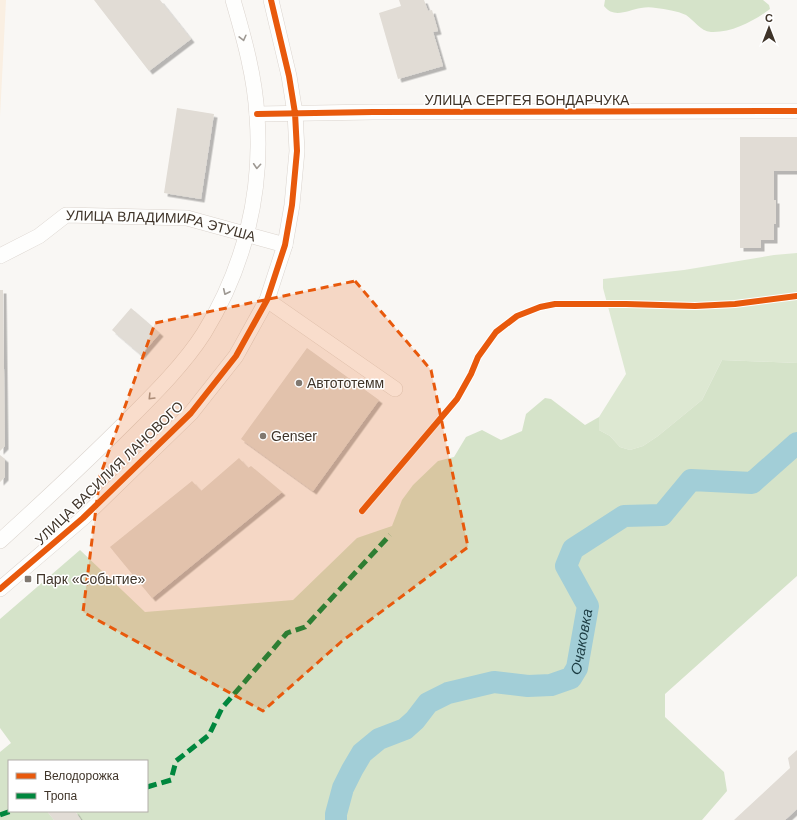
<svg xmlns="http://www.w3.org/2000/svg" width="797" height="820" viewBox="0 0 797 820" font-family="Arial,sans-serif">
<defs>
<filter id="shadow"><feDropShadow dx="3.5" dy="3.5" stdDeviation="0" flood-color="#0004"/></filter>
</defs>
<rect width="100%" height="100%" fill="#f9f7f4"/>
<path fill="#faefe2" d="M0 0H6L0 117Z"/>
<path fill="#dde8d2" d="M797 253V363L722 360 702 400 658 436 643 446 630 450 620 447 610 436 599 430V417L626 374 603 288V279L684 270 774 255Z"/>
<path fill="#d5e3c9" d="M605 0H763L769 5 770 9C754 21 732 33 711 32 700 31 694 20 686 15 677 11 666 9 656 8 651 7 646 7 641 8 628 10 614 19 604 6Z
M722 360 797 363V576L665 694V717L724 772 727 791 702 820H81L75 811H147V761H9V811H47L54 820H0V752L11 743 0 728V619L80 550 145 612 293 600 357 538 392 526 402 500 413 485 438 461 454 457 466 437 482 430 501 440 522 431 526 414 545 398 551 399 585 425 599 417V430L610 436 620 447 630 450 643 446 658 436 702 400Z"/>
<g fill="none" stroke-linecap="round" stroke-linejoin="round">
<path stroke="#a2ced7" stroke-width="22" id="s1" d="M336 820V814L343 788 352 770 362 753 379 739 405 729 415 720 428 703 448 693 494 682 528 686 551 685 571 678 577 668 588 606 566 566 573 549 624 516 662 515 691 480 752 483 797 443"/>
</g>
<path fill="#e1dcd5" filter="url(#shadow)" d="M94 0H160L191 39 149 71Z
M399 0H424L428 11 432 10 438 31 433 32 443 66 398 79 379 13 401 6Z
M177 108 214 114 201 199 164 193Z
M740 137H797V171H774V200H776V224H774V240H761V248H740Z
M0 290H3L5 446 0 451Z
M131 308 160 333 141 355 112 330Z
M307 348 379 400 313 491 241 439Z
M0 455 5 459V477L0 482Z
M239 458 248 468 251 466 282 492 152 598 110 547 192 481 201 491Z
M797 750V809L785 820H734L790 768 788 758Z
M47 811H75L81 820H54Z"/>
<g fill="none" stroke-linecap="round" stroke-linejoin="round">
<defs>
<g id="minor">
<path d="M257 114 373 112 797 111"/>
<path id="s2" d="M0 256 39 236 66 215 187 218 285 245"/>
<path d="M267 300 395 389"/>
<path d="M0 541C44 501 88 460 130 418 155 393 185 363 204 333 244 268 263 193 257 116 255 77 244 38 233 0"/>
<path d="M0 589 83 518 191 413 236 356 267 300 285 245 292 205 297 151 295 113 289 76 271 0"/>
</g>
</defs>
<use href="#minor" stroke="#dbd4ce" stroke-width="16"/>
<use href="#minor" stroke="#fefefd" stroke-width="15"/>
<path stroke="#00873e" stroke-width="5" stroke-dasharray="10 5" stroke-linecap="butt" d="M147 787 171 780 176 761 209 735 222 708 287 633 305 627 390 535
M0 815 11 811"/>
<defs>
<path id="cycleway" d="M257 114 373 112 797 111
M362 511 457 399 471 374 478 357 496 332 517 316 540 307 555 304H626L695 306 735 304 797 296
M0 589 83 518 191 413 236 356 267 300 285 245 292 205 297 151 295 113 289 76 271 0"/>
</defs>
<use href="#cycleway" stroke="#fff" stroke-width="8"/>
<use href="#cycleway" stroke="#e8590c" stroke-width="6"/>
</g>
<defs><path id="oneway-chevron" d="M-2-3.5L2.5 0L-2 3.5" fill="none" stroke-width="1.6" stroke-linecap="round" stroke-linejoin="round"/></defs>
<g stroke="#9e9993">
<use href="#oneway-chevron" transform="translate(243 38) rotate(76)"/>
<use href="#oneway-chevron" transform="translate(257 166) rotate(94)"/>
<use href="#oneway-chevron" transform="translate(226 292) rotate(115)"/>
<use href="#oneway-chevron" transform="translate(151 397) rotate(134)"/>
</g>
<path fill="#e8590c" fill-opacity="0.2" stroke="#e8590c" stroke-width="3" stroke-dasharray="8 5" stroke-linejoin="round" d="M355 281 431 370 468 547 342 641 263 711 83 612 100 476 155 323Z"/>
<g fill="#807870" stroke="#fff" stroke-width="1.5">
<circle cx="299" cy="383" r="4"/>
<circle cx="263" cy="436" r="4"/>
<rect x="24" y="575" width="8" height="8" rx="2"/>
</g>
<g text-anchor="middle" stroke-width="3" stroke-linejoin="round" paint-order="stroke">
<g font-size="14" fill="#3f3429" stroke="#fff">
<text x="527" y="105">УЛИЦА СЕРГЕЯ БОНДАРЧУКА</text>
<text dy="5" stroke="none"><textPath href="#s2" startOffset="174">УЛИЦА ВЛАДИМИРА ЭТУША</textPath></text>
<text transform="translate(109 473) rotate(-44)" y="5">УЛИЦА ВАСИЛИЯ ЛАНОВОГО</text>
</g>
<g font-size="14" fill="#3f3429" stroke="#fff" text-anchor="start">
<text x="307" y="388">Автототемм</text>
<text x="271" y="441">Genser</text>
<text x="36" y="584">Парк «Событие»</text>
</g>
<g font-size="15" font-style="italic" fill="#1a3a40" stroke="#fff">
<text dy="5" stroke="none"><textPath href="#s1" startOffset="344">Очаковка</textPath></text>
</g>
</g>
<rect x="8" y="760" width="140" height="52" fill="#ffffff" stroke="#b2aea9"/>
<rect x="16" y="773" width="20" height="6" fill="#e8590c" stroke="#b2aea9"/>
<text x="44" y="780" font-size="12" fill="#3f3429">Велодорожка</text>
<rect x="16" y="793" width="20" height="6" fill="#00873e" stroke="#b2aea9"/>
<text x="44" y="800" font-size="12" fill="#3f3429">Тропа</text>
<g transform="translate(769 28)" stroke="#ffffff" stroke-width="3" paint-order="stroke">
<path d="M0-3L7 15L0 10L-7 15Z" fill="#3f3429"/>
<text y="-6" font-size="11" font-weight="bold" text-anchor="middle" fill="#3f3429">С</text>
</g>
</svg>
